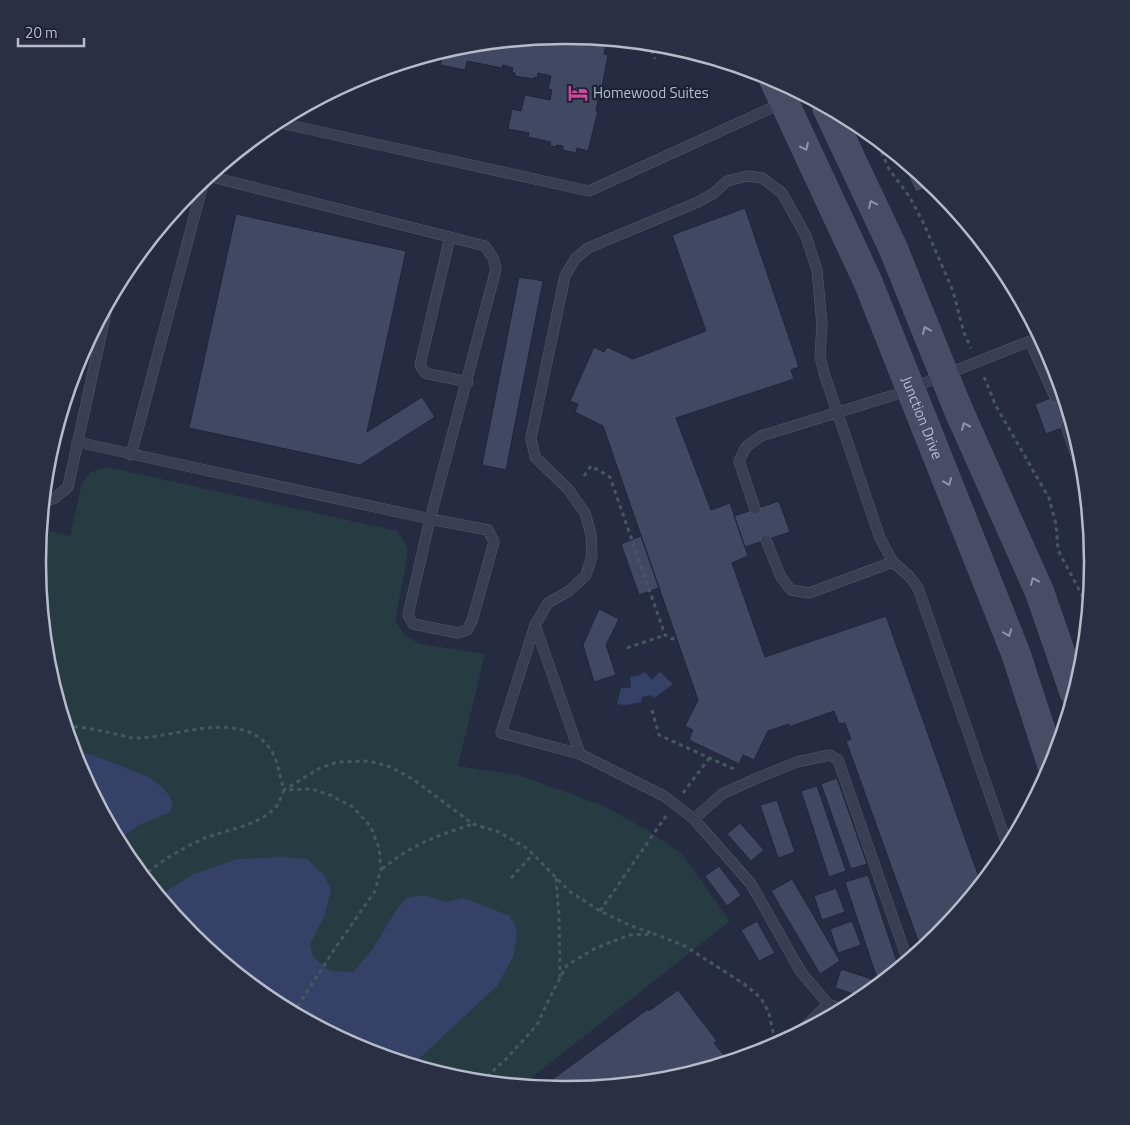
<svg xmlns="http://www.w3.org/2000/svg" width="1130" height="1125" viewBox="0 0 1130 1125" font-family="'Titillium Web',sans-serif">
<rect width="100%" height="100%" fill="#252c42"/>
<path fill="#273b43" d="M107 467 397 531 407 546V559L395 620 405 636 420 644 485 654 458 766 518 775 604 806 647 830 682 854 730 921 521 1086 462 1080 363 1050 272 1001 192 935 126 855 78 764 48 665 38 562 41 529 70 536 82 483 91 472Z"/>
<path fill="#364168" d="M645 672 652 680 660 672 673 684 654 698 652 695 642 697 641 702 627 705 617 704 621 688H631L630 677 638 676Z
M74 751 92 755 149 777 166 791 173 803 170 812 139 825 118 840 78 764Z
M281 857 307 859 323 874 331 890 325 914 310 944 313 957 330 971 353 972 372 950 397 909 407 898 424 895 446 902 464 898 510 916 517 931 514 955 497 986 412 1065 363 1050 272 1001 192 935 160 896 171 888 194 874 237 859Z"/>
<path fill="#414962" stroke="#202639" d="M565 35 607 39 604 54 608 55 602 87 604 88 602 101 598 100 596 111H598L588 151 577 148 576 153 563 150V146L557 145 556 147 550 146 551 142 528 137 529 133 508 129 512 109 521 111 525 95 550 100 552 90 548 89 551 76 538 73 537 78 534 77 533 79 515 76V73L512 72 513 68 503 65 502 68 467 61 465 70 440 65 443 54 438 53 462 45Z
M899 157 932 185 916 192Z
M745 208 799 367 791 370 794 379 676 418 711 510 730 503 748 556 732 563 765 657 886 616 981 883 938 936 921 949 846 741 851 739 845 723 839 724 834 711 789 727V724L768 731 754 760 743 755 739 764 689 740 693 730 685 726 698 700 603 426 575 412 578 404 570 401 594 347 604 352 607 347 633 359 706 331 672 235Z
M236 214 406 251 367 432 422 397 435 417 360 465 189 428Z
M519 277 543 281 506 470 482 465Z
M1062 394 1072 424 1046 434 1035 404Z
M779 501 790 532 745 547 734 516Z
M641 536 659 588 639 595 621 544Z
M599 609 619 619 606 645 616 675 594 682 583 645Z
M837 778 867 864 851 869 821 784Z
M817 786 846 871 829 877 801 791Z
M777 800 795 852 778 858 760 805Z
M740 823 764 850 751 861 727 834Z
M719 866 741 895 727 906 705 876Z
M868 875 899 968 893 973 877 978 845 882Z
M792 879 840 961 820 974 771 891Z
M836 888 845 912 822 920 814 896Z
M757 921 775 953 759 961 741 930Z
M852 921 861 945 838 953 830 929Z
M841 969 881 982 863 997 835 988Z
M678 990 717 1041 714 1043 724 1055 708 1068 668 1080 565 1090 539 1087 541 1086 542 1087 648 1009 649 1011Z"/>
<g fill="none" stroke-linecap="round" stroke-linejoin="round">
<defs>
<path id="lane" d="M276 122 589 191 802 94
M450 237 420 365 425 373 468 382
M1066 426 1084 478
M77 442 430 519 408 615 413 624 458 633 467 630 472 621 494 542 488 530 430 519 496 269 493 258 485 246 208 176
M131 455 204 180
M43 502 55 498 68 487 108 303
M755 509 739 461 746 447 761 436 894 395 1030 341 1055 397
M766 540 781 577 791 590 809 593 893 562
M535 625 501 733 580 754
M694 819 722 794 755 779 797 762 830 755 838 760 908 961
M843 1009 828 1004 801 972 751 884 694 819 664 796 580 754 535 625 548 603 569 591 586 575 592 556 591 534 585 513 568 489 535 457 531 438 565 276 575 259 588 248 698 202 714 193 727 181 747 176 762 178 782 193 806 236 817 270 822 325 820 356 824 373 880 538 893 562 909 576 918 588 1008 847
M801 1031 828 1004"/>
<g id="secondary">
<path id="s1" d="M773 78 868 282 1016 654 1052 765"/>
<path d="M827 108 893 248 958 409 1040 593 1074 692"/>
</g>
</defs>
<use href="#lane" stroke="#545a6c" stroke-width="11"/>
<use href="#secondary" stroke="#545a6c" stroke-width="29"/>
<path stroke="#455860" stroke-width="3" stroke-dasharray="4 4" stroke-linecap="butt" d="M648 43 655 59
M875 137 889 169 909 196 923 222 953 291 964 333 971 348
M984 377 996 406 1049 498 1056 524 1058 550 1085 601 1087 617
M584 476 591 466 610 477 665 635 672 639 676 637
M627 648 665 635
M652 710 659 735 736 770
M66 726C83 727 99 730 115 734 123 735 130 739 138 738 178 737 242 708 271 750 278 761 280 778 284 790 282 795 280 800 278 804 265 824 226 830 205 838 184 847 161 861 143 876
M683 793 710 757
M382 869C413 844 436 836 473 824
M511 878 533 854
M556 878 559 916 560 977
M600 911 666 816
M293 1013 336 947 375 891 381 869 379 848 371 827 353 807 330 795 312 789 284 790 320 768 338 762 369 761 391 767 414 780 473 824 499 832 528 849 569 891 600 911 629 925 655 934
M481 1082 507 1058 537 1025 550 997 567 965 594 949 629 935 655 934 685 946 744 984 761 998 769 1013 773 1032 778 1044"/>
<use href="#lane" stroke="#393f52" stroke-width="10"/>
<use href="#secondary" stroke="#474d65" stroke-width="28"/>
</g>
<defs><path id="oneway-chevron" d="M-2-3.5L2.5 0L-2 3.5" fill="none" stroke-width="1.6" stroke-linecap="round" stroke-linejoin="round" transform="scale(1.25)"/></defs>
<g stroke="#8f94a8">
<use href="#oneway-chevron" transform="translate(805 147) rotate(65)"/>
<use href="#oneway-chevron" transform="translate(872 204) rotate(-115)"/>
<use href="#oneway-chevron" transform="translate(926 330) rotate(-112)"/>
<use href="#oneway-chevron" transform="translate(965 426) rotate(-114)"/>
<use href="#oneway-chevron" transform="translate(948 482) rotate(68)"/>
<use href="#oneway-chevron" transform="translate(1034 581) rotate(-114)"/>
<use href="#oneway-chevron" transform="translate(1008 633) rotate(69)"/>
</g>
<defs>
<symbol id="hotel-bare" viewBox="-9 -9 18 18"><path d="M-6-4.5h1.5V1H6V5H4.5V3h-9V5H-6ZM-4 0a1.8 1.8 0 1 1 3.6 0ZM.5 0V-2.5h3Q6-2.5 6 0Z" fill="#d1479c" stroke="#1e2437" stroke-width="2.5" paint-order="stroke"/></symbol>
</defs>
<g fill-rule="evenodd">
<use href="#hotel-bare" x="564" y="79" width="28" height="28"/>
</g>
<g text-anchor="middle" stroke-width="5" stroke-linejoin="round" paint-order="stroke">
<g font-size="15" fill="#b6bbcc" stroke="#1e2437" text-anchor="start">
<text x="593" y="98">Homewood Suites</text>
</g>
<g font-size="15" fill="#b6bbcc" stroke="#1e2437">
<text dy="5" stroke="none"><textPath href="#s1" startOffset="371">Junction Drive</textPath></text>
</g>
</g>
<path d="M0 0H1130V1125H0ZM564 44H566A518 518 0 0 1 1084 562V563A518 518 0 0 1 566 1081H564A518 518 0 0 1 46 563V562A518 518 0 0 1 564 44Z" fill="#2a3043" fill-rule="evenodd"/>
<path fill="none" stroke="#b6bbcc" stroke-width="2.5" d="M564 44H566A518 518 0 0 1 1084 562V563A518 518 0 0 1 566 1081H564A518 518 0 0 1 46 563V562A518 518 0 0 1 564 44Z"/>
<path d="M18 38v8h66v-8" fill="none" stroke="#b6bbcc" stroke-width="2.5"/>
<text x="25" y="38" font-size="15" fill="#b6bbcc" stroke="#1e2437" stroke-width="4" paint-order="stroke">20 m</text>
</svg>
